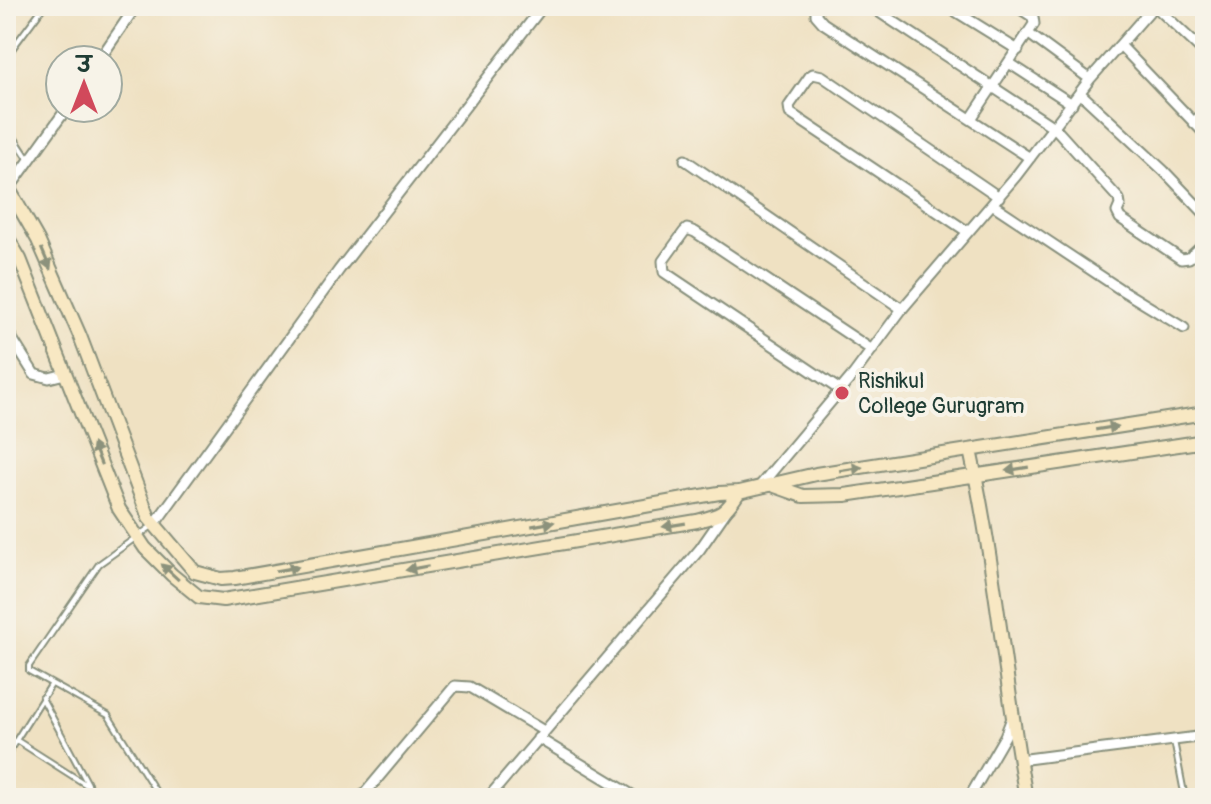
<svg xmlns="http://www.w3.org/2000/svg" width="1211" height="804" viewBox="0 0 1211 804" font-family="Pangolin,'Playpen Sans Deva',sans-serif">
<rect width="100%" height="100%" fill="#f7f3e8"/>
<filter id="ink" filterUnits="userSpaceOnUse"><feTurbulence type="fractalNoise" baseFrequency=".0125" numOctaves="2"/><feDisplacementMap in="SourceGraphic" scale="16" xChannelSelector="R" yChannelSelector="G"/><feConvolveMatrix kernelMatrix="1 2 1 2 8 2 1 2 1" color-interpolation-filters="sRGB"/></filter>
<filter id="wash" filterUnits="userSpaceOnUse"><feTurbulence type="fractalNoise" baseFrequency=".006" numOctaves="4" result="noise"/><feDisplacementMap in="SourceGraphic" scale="32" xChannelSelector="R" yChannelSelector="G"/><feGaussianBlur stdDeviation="1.8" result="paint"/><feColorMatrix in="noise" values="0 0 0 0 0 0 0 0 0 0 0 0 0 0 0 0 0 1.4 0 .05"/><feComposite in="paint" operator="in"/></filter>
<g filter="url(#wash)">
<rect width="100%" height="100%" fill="#efe1c2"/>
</g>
<g filter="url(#ink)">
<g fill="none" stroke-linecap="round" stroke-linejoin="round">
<defs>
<path id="lane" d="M6 57 44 6
M6 125 29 160
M152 526 99 564 29 666V671L108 715 160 798
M42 698 88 784
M16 740 107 798
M1174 741 1185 798
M6 756 51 685"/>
<path id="street" d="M816 6V15L823 23 1030 158
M870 6 1055 128 1119 199 1120 205 1117 212 1120 218 1181 259 1189 258 1205 243
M947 6 1018 50
M1155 6 1205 53
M1029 34 1090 79
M1120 45 1205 134
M99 60 136 6
M1009 63 1072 104
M1080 93 1164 171 1205 214
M971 119 1034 24 1033 17 1016 6
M1194 123 1205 110
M685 160 902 309
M6 193 67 108
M992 204 1120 289 1184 328
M968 232 790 113 789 106 810 76 813 74 822 76 999 197
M6 329 34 374 49 378 65 374
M840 390 664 272 663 261 684 232 687 229 695 232 872 350
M759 487 853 375 902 309 1016 176 1090 79 1154 6
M154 525 339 270 543 6
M538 738 637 798
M1019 760 1205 736
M361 798 455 686 470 687 544 731
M488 798 700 549 727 510
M969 798 1005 736 1012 718"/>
<path id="secondary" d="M6 184 38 240 80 336 149 518 195 572 221 579 235 578 719 493 739 492 816 474 1205 413
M6 235 20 259 119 509 145 548 172 575 199 597 223 600 697 521C721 515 725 514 739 492
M970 450C995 565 1005 682 1026 798
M775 486 803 496 845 495 1205 441"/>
</defs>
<use href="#lane" stroke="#878f7b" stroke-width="8"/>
<use href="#street" stroke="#878f7b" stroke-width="13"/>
<use href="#secondary" stroke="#878f7b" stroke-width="16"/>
<use href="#lane" stroke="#fff" stroke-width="4"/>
<use href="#street" stroke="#fff" stroke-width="9"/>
<use href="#secondary" stroke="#f8e8c3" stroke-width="12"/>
</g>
<defs><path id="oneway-solid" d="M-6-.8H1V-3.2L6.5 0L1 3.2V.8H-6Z" transform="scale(2)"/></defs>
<g fill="#8c927c">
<use href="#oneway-solid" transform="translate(46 259) rotate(67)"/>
<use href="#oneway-solid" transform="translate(1107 428) rotate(-9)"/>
<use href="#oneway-solid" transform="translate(97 454) rotate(-112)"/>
<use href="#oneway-solid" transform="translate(851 469) rotate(-9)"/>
<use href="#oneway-solid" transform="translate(1017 469) rotate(171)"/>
<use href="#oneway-solid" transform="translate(543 524) rotate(-10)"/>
<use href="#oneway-solid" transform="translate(674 525) rotate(171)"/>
<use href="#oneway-solid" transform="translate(417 568) rotate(169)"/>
<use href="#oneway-solid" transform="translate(287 569) rotate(-10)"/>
<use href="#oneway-solid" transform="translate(170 572) rotate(-137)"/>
</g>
</g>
<circle fill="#d1495b" stroke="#f7f3e8" stroke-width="3" cx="842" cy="393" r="8"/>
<g text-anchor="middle" stroke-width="8" stroke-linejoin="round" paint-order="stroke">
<g font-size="22" fill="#1f3d34" stroke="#f7f3e8" text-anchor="start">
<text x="858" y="388">Rishikul<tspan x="858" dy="25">College Gurugram</tspan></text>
</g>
</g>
<rect width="1211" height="804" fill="none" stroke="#f7f3e8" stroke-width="32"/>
<g transform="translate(84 84)"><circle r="38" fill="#f7f3e8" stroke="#a1aaa0" stroke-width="2"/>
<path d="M0-6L14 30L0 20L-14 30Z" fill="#d1495b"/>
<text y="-12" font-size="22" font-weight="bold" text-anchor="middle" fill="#1f3d34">उ</text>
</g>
</svg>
